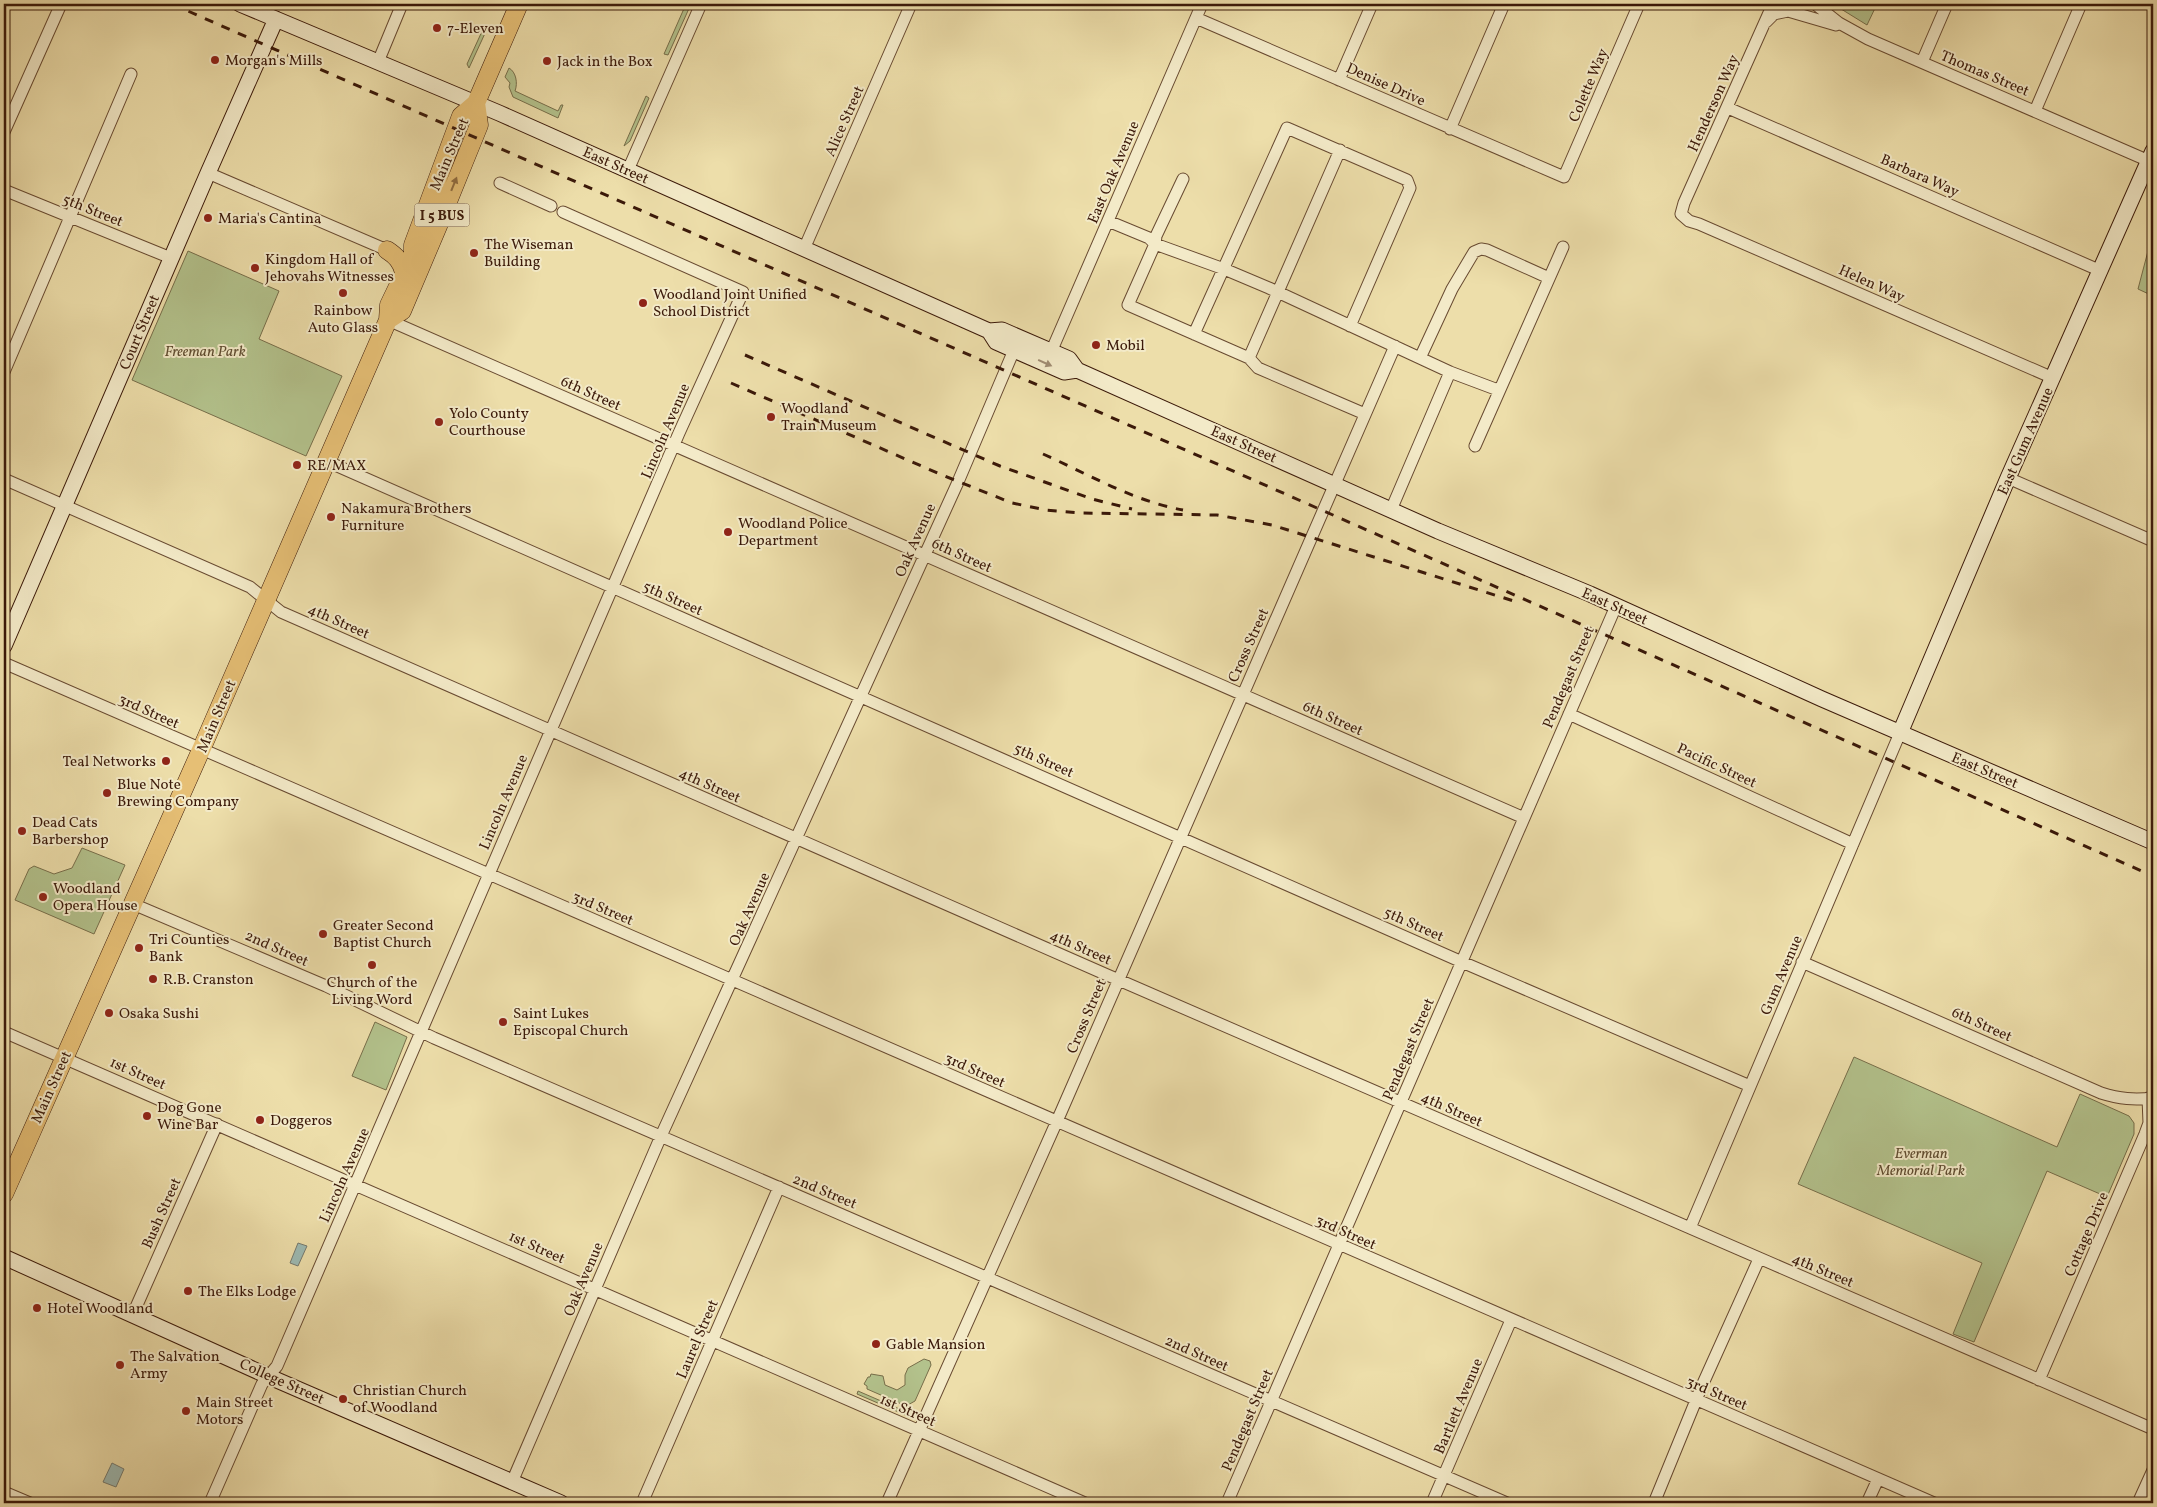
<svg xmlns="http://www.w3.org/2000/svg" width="2157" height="1507" viewBox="0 0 2157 1507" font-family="Vollkorn,serif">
<rect width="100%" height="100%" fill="#eddeaa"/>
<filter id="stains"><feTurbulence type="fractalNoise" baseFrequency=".004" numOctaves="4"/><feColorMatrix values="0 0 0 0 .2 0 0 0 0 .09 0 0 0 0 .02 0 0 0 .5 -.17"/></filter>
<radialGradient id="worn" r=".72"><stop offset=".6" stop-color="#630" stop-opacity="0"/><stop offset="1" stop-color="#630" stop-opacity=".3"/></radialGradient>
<path fill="#b3c28c" stroke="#776e4a" d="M686 4H691L668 55 664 54Z
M1833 4H1877L1867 25Z
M484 27 487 29 469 68 467 64Z
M509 68C516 72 518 83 515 91L558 111 561 105H563L558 118 513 97 509 87 510 83 505 77Z
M646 96 649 98 630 141 624 146Z
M2153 232V296L2138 289Z
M188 251 279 291 259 339 342 376 306 456 132 380Z
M82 848 125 865 94 934 15 900 29 869 34 866 54 874 72 868Z
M375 1022 407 1037 386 1090 352 1076Z
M1854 1057 2057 1147 2080 1094 2129 1116 2134 1123V1134L2107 1197 2047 1171 1974 1342 1953 1334 1982 1263 1798 1184Z
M924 1359 930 1361 931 1365 915 1401 906 1406 867 1389V1386L864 1384 868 1377H870L871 1374 883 1376 885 1385 897 1390 905 1385V1375L908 1368Z
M858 1391 911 1414 910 1417 857 1394Z"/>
<path fill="#9dbab3" stroke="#767a6f" d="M298 1243 307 1246 298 1266 290 1263Z
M112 1463 124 1469 116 1487 103 1482Z"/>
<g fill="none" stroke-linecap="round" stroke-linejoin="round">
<defs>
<path id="street" d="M1773 4 1684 203 1681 214 1689 221 1699 224 2053 378
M1815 4 1839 23 1868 39 2149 161
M1196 18 1564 177 1639 4
M1766 22 1774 14 1788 11 1836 25
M378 62 402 4
M1922 62 1947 4
M1339 80 1372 4
M1728 108 2101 271
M2035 111 2081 4
M1450 129 1504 4
M4 132 61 4
M628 170 701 4
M208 173 387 250
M1183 179 1156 236 1155 244 1128 305 1249 358 1258 368 1365 414
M500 183 551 206
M4 190 171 258
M1108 221 1149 238 1155 244 1224 269 1269 288 1450 372 1498 390
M804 249 911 4
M388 320 1524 818
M1194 334 1287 128 1407 180 1410 188 1350 326
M1051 352 1202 4
M1249 358 1340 150
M1420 358 1452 289 1474 252 1481 249 1487 250 1549 278
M4 372 131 74
M1475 446 1563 247
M326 461 1462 962 1750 1086
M2008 478 2153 541
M4 479 250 587 281 612 1105 974 2153 1429
M1391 510 1450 372
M4 663 1934 1503
M1569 714 1853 844
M133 904 326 986 434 1038 1507 1503
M1802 962 2101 1093C2120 1099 2134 1100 2153 1098
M4 1032 1085 1503
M1690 1228 1900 733
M133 1314 217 1124
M2039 1380 2145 1134 2149 1123 2148 1098
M512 1482 661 1136 958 482 1014 350
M4 1492 30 1503
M210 1503 262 1384 277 1366 679 433 743 292 563 212
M642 1503 779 1187
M887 1503 1061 1112 1395 346
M1227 1503 1616 606
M1432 1503 1511 1320
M1654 1503 1701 1388 1759 1259
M1867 1503 1878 1479
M2138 1503 2153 1470"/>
<path id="secondary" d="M240 4 499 113 989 331 1002 330 1069 359 1077 370 1438 531 1590 594 1822 699 2153 842
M989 331 996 342 1014 350 1064 372 1077 370
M4 646 208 173 276 19
M1900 733 2008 478 2153 151
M4 1257 279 1381 561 1503"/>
<path id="primary" d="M387 250C396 256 401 261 404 272
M388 320 402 311 438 226 479 125 476 103
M4 1194 201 750 388 320 389 305 413 255V245L461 116 476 103 519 4"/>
</defs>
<use href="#street" stroke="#684a31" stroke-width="13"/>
<use href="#secondary" stroke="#3b1909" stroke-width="17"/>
<use href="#primary" stroke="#3b1909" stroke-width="19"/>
<use href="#street" stroke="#f3eac8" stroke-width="11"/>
<use href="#secondary" stroke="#f3eac8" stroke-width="15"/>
<use href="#primary" stroke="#e6bf75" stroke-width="18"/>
<path stroke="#3b1909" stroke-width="3" stroke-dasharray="9 9" stroke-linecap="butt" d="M172 4 2153 876
M745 355 1000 466 1092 499 1132 509
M731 383 942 475 1012 503 1046 510 1082 513 1217 515 1272 525 1517 602
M1043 454C1088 474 1133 501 1183 510"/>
</g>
<defs><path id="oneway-solid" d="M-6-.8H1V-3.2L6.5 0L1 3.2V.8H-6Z" transform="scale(1.25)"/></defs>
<use fill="#906c3f" href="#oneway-solid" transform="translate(454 184) rotate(-68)"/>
<use fill="#a08c72" href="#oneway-solid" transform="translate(1045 363) rotate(24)"/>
<g fill="#8f2418" stroke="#f3eac8" stroke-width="2">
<circle cx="437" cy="28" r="5"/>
<circle cx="215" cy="60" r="5"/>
<circle cx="547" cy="61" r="5"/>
<circle cx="208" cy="218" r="5"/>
<circle cx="474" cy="253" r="5"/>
<circle cx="255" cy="268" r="5"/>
<circle cx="343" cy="293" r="5"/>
<circle cx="643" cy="303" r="5"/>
<circle cx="1096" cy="345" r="5"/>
<circle cx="771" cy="417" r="5"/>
<circle cx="439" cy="422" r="5"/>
<circle cx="297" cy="465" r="5"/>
<circle cx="331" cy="517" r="5"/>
<circle cx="728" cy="532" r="5"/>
<circle cx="166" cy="761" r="5"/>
<circle cx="107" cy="793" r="5"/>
<circle cx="22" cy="831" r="5"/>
<circle cx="43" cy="897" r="5"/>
<circle cx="323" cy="934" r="5"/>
<circle cx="139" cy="948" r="5"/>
<circle cx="372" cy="965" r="5"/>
<circle cx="153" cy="979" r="5"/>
<circle cx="109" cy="1013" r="5"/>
<circle cx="503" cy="1022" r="5"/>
<circle cx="147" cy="1116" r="5"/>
<circle cx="260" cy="1120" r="5"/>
<circle cx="188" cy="1291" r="5"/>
<circle cx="37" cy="1308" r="5"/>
<circle cx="876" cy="1344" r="5"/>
<circle cx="120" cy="1365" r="5"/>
<circle cx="343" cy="1399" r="5"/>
<circle cx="186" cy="1411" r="5"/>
</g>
<g text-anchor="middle" stroke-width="4" stroke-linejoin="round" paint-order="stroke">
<rect fill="#f3eac8" stroke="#725842" stroke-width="1" x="414.5" y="203.5" width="55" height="23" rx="4"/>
<g font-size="14" font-weight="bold" fill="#3b1909">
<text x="442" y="220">I 5 BUS</text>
</g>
<g font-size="15" fill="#3b1909" stroke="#f3eac8" text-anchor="start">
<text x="447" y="33">7-Eleven</text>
<text x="225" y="65">Morgan's Mills</text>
<text x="557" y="66">Jack in the Box</text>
<text x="218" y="223">Maria's Cantina</text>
<text x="484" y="249">The Wiseman<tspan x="484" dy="17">Building</tspan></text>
<text x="265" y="264">Kingdom Hall of<tspan x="265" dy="17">Jehovahs Witnesses</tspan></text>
<text x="653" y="299">Woodland Joint Unified<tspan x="653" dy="17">School District</tspan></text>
<text x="343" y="315" text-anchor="middle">Rainbow<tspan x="343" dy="17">Auto Glass</tspan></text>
<text x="1106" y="350">Mobil</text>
<text x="781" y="413">Woodland<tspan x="781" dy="17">Train Museum</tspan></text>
<text x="449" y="418">Yolo County<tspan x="449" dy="17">Courthouse</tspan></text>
<text x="307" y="470">RE/MAX</text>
<text x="341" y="513">Nakamura Brothers<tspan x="341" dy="17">Furniture</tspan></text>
<text x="738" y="528">Woodland Police<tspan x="738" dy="17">Department</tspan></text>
<text x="156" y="766" text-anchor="end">Teal Networks</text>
<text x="117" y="789">Blue Note<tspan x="117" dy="17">Brewing Company</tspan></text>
<text x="32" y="827">Dead Cats<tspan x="32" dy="17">Barbershop</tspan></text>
<text x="53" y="893">Woodland<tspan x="53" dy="17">Opera House</tspan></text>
<text x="333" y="930">Greater Second<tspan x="333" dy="17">Baptist Church</tspan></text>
<text x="149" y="944">Tri Counties<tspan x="149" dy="17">Bank</tspan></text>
<text x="163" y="984">R.B. Cranston</text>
<text x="372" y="987" text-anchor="middle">Church of the<tspan x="372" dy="17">Living Word</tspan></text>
<text x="119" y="1018">Osaka Sushi</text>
<text x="513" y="1018">Saint Lukes<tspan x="513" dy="17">Episcopal Church</tspan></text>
<text x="157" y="1112">Dog Gone<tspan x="157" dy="17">Wine Bar</tspan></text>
<text x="270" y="1125">Doggeros</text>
<text x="198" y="1296">The Elks Lodge</text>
<text x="47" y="1313">Hotel Woodland</text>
<text x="886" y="1349">Gable Mansion</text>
<text x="130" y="1361">The Salvation<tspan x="130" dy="17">Army</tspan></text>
<text x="353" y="1395">Christian Church<tspan x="353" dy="17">of Woodland</tspan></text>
<text x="196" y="1407">Main Street<tspan x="196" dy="17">Motors</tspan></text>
</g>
<g font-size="15" fill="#3b1909" stroke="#f3eac8">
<text transform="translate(1985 73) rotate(23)" y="5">Thomas Street</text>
<text transform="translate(1386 84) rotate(24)" y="5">Denise Drive</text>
<text transform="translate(1588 85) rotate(-67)" y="5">Colette Way</text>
<text transform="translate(1713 103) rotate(-66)" y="5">Henderson Way</text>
<text transform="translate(844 121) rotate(-66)" y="5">Alice Street</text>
<text transform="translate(449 154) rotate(-67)" y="5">Main Street</text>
<text transform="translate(616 165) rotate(24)" y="5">East Street</text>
<text transform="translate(1113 172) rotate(-67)" y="5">East Oak Avenue</text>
<text transform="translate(1920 175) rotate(24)" y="5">Barbara Way</text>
<text transform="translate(93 210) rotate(22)" y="5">5th Street</text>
<text transform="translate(1872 283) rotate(24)" y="5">Helen Way</text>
<text transform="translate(139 332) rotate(-67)" y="5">Court Street</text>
<text transform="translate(591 393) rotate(24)" y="5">6th Street</text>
<text transform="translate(665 431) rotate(-67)" y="5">Lincoln Avenue</text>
<text transform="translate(2025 441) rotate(-66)" y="5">East Gum Avenue</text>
<text transform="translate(1244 444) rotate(24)" y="5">East Street</text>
<text transform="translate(915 540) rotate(-66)" y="5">Oak Avenue</text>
<text transform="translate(962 555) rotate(24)" y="5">6th Street</text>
<text transform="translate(673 598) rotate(24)" y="5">5th Street</text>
<text transform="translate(1615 606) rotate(24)" y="5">East Street</text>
<text transform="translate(339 621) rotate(24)" y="5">4th Street</text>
<text transform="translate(1248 645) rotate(-66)" y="5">Cross Street</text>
<text transform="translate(1568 677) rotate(-67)" y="5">Pendegast Street</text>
<text transform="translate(149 711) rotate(24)" y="5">3rd Street</text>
<text transform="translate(216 716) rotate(-67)" y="5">Main Street</text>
<text transform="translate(1333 718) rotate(24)" y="5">6th Street</text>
<text transform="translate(1044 760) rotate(24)" y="5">5th Street</text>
<text transform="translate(1717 765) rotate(25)" y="5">Pacific Street</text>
<text transform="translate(1985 770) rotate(23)" y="5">East Street</text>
<text transform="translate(710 785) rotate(24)" y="5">4th Street</text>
<text transform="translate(503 802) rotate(-67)" y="5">Lincoln Avenue</text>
<text transform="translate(603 908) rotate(23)" y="5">3rd Street</text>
<text transform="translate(749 909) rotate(-66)" y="5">Oak Avenue</text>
<text transform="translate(1414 924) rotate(24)" y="5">5th Street</text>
<text transform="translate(1081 947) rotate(24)" y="5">4th Street</text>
<text transform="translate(277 948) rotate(24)" y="5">2nd Street</text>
<text transform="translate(1781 975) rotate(-67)" y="5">Gum Avenue</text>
<text transform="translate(1086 1016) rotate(-67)" y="5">Cross Street</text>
<text transform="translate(1982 1024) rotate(24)" y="5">6th Street</text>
<text transform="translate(1408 1049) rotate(-67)" y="5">Pendegast Street</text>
<text transform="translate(975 1070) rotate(24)" y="5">3rd Street</text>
<text transform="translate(138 1073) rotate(24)" y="5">1st Street</text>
<text transform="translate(51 1087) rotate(-66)" y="5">Main Street</text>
<text transform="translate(1452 1109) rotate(24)" y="5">4th Street</text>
<text transform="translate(344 1175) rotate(-66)" y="5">Lincoln Avenue</text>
<text transform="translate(825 1191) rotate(23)" y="5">2nd Street</text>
<text transform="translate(161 1213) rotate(-66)" y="5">Bush Street</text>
<text transform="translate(1346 1232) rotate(24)" y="5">3rd Street</text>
<text transform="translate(2086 1234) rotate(-67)" y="5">Cottage Drive</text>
<text transform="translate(537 1247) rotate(24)" y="5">1st Street</text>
<text transform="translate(1823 1270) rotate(23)" y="5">4th Street</text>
<text transform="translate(583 1279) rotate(-67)" y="5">Oak Avenue</text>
<text transform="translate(697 1339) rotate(-67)" y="5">Laurel Street</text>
<text transform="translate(1197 1353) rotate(24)" y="5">2nd Street</text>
<text transform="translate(282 1381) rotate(24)" y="5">College Street</text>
<text transform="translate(1717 1393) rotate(23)" y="5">3rd Street</text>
<text transform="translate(1458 1406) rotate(-67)" y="5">Bartlett Avenue</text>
<text transform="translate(908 1410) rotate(24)" y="5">1st Street</text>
<text transform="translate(1247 1420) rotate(-67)" y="5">Pendegast Street</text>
</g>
<g font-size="15" font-style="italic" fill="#5f4c30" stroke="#f3eac8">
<text x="205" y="356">Freeman Park</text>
<text x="1921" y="1158">Everman<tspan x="1921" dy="17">Memorial Park</tspan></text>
</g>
</g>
<rect width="2157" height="1507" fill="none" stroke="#eddeaa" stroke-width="20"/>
<rect x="5" y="5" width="2147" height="1497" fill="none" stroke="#3b1909" stroke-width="2.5"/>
<rect x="10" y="10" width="2137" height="1487" fill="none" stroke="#3b1909"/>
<rect width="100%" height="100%" filter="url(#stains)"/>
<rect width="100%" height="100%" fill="url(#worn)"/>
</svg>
